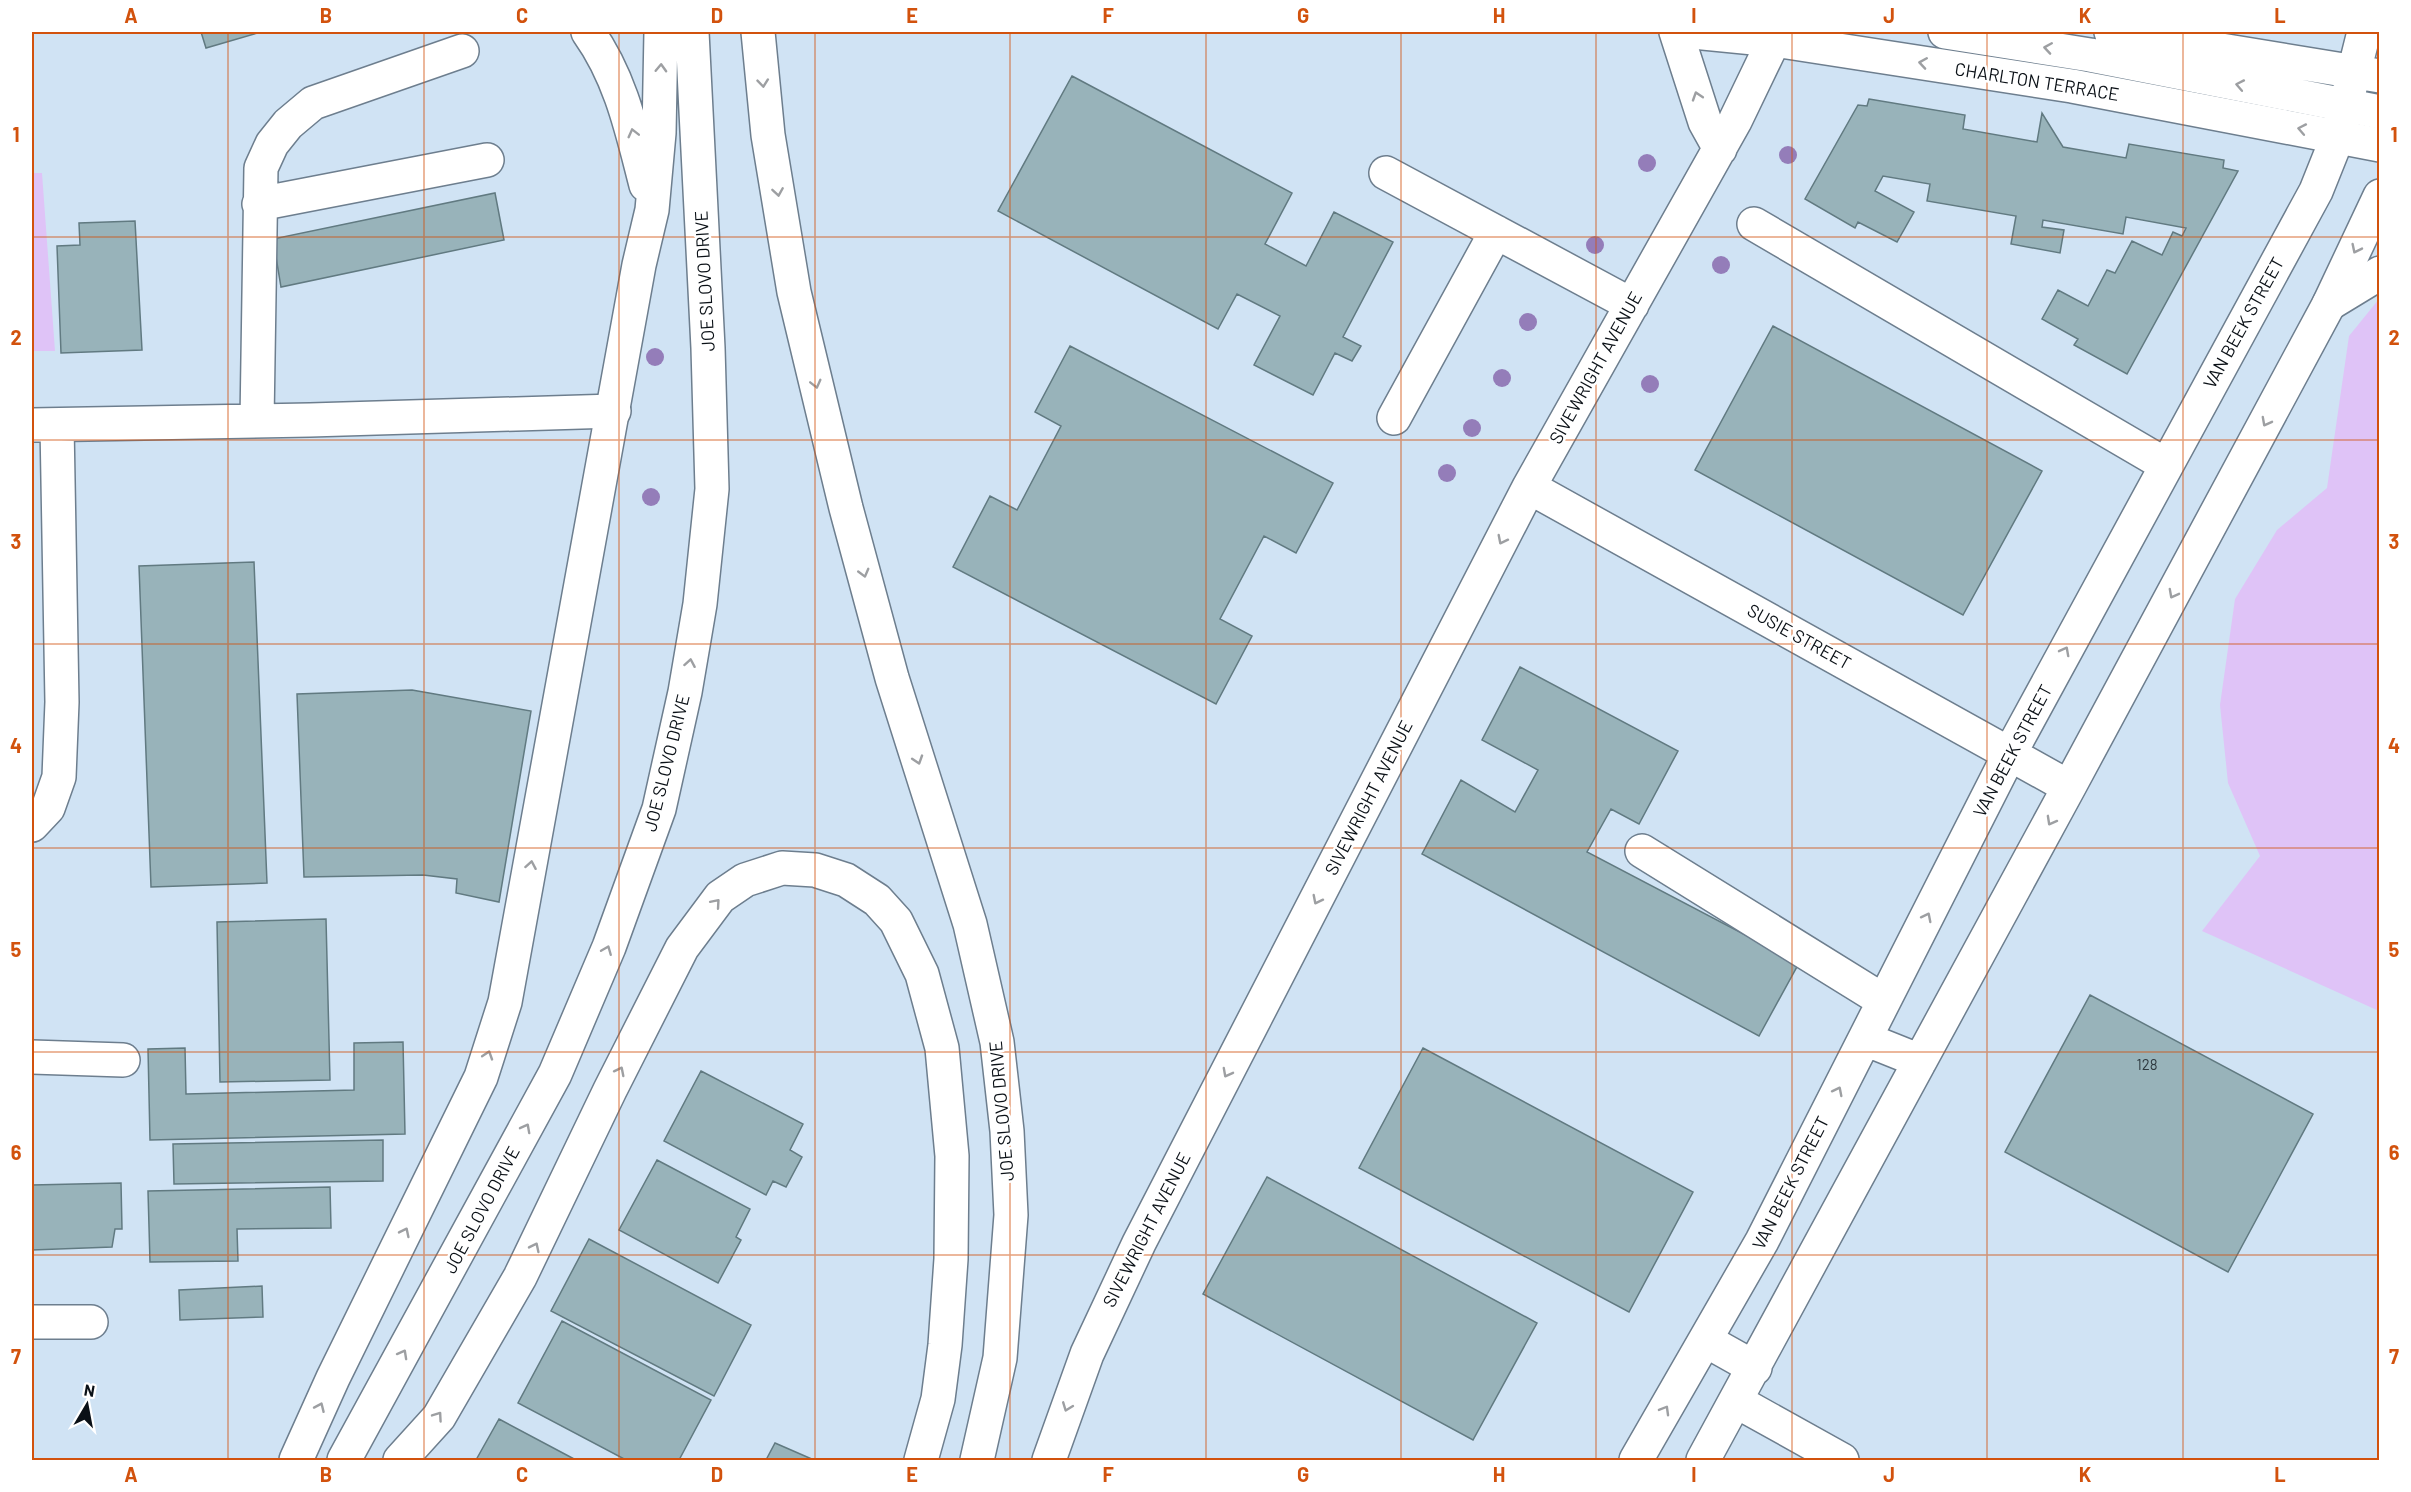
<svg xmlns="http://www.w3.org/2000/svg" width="2411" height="1492" viewBox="0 0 2411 1492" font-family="Barlow,sans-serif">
<rect width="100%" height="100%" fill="#d0e3f4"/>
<path fill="#dfc3f7" d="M32 173H42L55 351H32Z
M2379 299 2380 1011H2379L2202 931 2260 856 2228 783 2220 705 2235 599 2277 530 2327 488 2349 336Z"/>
<path fill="#98b3ba" stroke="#617a81" stroke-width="1.5" d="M201 32H261L206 48Z
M1072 76 1292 193 1265 244 1306 266 1334 212 1393 242 1343 337 1361 346 1352 361 1335 353 1313 395 1254 365 1280 316 1237 294 1218 329 998 211Z
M1869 99 1965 115 1963 129 2037 142 2042 113 2063 147 2126 158 2129 144 2224 160 2223 168 2238 171 2127 374 2074 345 2078 339 2042 319 2058 290 2088 306 2107 270 2115 273 2132 241 2162 255 2173 232 2182 236 2186 228 2126 217 2123 234 2043 220 2042 227 2064 230 2060 253 2011 244 2016 216 1927 201 1930 184 1883 176 1875 191 1914 212 1897 242 1858 222 1855 228 1805 199 1858 105 1867 106Z
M495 193 504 240 281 287 273 239Z
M135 221 142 350 61 353 57 246 80 245 79 223Z
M1773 326 2042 471 1963 615 1695 470Z
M1070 346 1333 483 1296 553 1264 536 1220 619 1252 636 1216 704 953 567 990 496 1017 510 1061 426 1035 412Z
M254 562 267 883 151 887 139 566Z
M1520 667 1678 751 1639 824 1611 809 1587 852 1799 963 1759 1036 1422 854 1461 780 1515 812 1538 770 1482 740Z
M412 690 531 711 499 902 456 893 457 879 423 875 304 877 297 694Z
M326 919 330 1080 220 1082 217 922Z
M2090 995 2313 1114 2228 1272 2005 1152Z
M403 1042 405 1134 150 1140 148 1049 185 1048 186 1094 354 1090V1043Z
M1423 1048 1693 1192 1629 1312 1359 1168Z
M701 1071 803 1124 790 1150 802 1157 786 1187 773 1181 766 1195 664 1141Z
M383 1140V1181L174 1184 173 1144Z
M657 1160 750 1209 736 1237 741 1240 718 1283 619 1230Z
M1267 1177 1537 1323 1473 1440 1203 1294Z
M121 1183 122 1229H115L112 1247 32 1250V1185Z
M330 1187 331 1228 237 1229 238 1261 150 1262 148 1191Z
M589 1239 751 1325 714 1396 551 1311Z
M262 1286 263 1317 180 1320 179 1290Z
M562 1321 711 1400 679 1460H626L518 1403Z
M499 1419 576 1460H476Z
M775 1443 814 1460H766Z"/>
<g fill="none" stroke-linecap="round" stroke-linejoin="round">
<defs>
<path id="minor" d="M1676 32 1705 122 1720 149
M1945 32 2090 55 2380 112
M2111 32 2380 76
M1386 173 1632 305
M259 204 487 160
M1754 224 2166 465
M1394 418 1496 232
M257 421 261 168 272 144 288 124 313 103 462 51
M32 425 310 420 614 411
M1529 487 2069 787
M32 825 48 808 59 777 62 702 57 425
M1642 851 1884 1001
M1865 1039 1920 1061
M32 1057 123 1060
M32 1322H91
M1705 1340 1755 1368
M1736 1401 1842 1460
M1049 1460 1087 1354 1139 1243 1529 487 1735 121 1774 40
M1636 1460 1762 1241 2010 753 2316 191 2338 136 2364 32
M1703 1460 2069 787 2329 304 2380 196"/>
<path id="major" d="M588 32C621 78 632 131 646 185
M758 32 768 135 794 292 846 508 892 678 970 924 997 1042 1007 1131 1011 1215 1000 1358 977 1460
M1693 32 1774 40 2072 86 2380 145
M2329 304 2380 273
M296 1460 333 1378 481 1077 505 1002 639 265 652 210 659 133 661 32
M344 1460 555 1074 609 947 659 809 685 692 700 604 712 489 708 348 692 32
M400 1460 439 1417 520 1277 610 1090 682 948 720 897 745 880 782 868 815 870 846 880 877 900 896 921 922 974 942 1048 952 1156 951 1259 945 1345 938 1399 921 1460"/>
</defs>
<use href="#minor" stroke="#6d7e8e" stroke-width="36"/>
<use href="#major" stroke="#6d7e8e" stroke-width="36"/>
<use href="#minor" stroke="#fff" stroke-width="33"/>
<use href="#major" stroke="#fff" stroke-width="33"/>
</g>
<g fill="#947db9">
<circle cx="1788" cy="155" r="9"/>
<circle cx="1647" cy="163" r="9"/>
<circle cx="1595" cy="245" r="9"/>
<circle cx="1721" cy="265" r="9"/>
<circle cx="1528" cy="322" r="9"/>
<circle cx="655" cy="357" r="9"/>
<circle cx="1502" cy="378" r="9"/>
<circle cx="1650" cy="384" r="9"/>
<circle cx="1472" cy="428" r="9"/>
<circle cx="1447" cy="473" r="9"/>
<circle cx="651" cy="497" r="9"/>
</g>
<defs><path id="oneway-chevron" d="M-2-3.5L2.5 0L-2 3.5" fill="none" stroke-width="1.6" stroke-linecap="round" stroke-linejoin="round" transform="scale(1.5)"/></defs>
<g stroke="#9d9fa2">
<use href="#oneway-chevron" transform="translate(2048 48) rotate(-171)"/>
<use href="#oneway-chevron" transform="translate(1923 63) rotate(-171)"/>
<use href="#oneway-chevron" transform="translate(661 68) rotate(-88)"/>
<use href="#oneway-chevron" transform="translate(763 83) rotate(84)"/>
<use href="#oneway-chevron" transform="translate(2240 85) rotate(-169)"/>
<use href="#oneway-chevron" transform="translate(1697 96) rotate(-108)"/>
<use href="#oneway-chevron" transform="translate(2302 129) rotate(-169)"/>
<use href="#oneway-chevron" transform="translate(633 133) rotate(-104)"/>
<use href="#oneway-chevron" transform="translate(778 192) rotate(81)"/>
<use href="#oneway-chevron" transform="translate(2356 249) rotate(116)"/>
<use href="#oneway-chevron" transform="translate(816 384) rotate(76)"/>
<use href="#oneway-chevron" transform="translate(2266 422) rotate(118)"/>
<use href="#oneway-chevron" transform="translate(1502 540) rotate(117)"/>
<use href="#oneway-chevron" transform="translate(864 573) rotate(75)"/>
<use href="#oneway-chevron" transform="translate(2173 594) rotate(118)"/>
<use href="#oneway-chevron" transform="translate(2065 651) rotate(-62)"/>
<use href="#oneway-chevron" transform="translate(690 663) rotate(-80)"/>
<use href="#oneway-chevron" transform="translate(918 760) rotate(72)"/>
<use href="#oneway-chevron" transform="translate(2051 821) rotate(119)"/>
<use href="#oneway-chevron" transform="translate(531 865) rotate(-80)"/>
<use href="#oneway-chevron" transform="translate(1317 900) rotate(117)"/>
<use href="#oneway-chevron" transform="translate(716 903) rotate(-49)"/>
<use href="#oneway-chevron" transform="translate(1927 917) rotate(-63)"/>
<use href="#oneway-chevron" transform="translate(607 950) rotate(-68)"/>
<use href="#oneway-chevron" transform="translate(488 1055) rotate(-72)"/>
<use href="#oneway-chevron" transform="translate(620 1071) rotate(-63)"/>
<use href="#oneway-chevron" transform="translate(1227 1073) rotate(118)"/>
<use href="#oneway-chevron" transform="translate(1838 1091) rotate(-63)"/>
<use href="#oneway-chevron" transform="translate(526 1128) rotate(-62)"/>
<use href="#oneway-chevron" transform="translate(405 1232) rotate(-64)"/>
<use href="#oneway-chevron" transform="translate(535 1247) rotate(-64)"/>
<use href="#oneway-chevron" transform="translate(403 1354) rotate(-61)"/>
<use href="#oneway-chevron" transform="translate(320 1407) rotate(-66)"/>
<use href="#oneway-chevron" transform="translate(1067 1407) rotate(111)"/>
<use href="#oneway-chevron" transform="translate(1665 1410) rotate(-60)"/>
<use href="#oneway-chevron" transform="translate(438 1416) rotate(-55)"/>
</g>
<path fill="none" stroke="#d2520d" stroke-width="1.5" stroke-opacity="0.55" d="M228 32V1460M424 32V1460M619 32V1460M815 32V1460M1010 32V1460M1206 32V1460M1401 32V1460M1596 32V1460M1792 32V1460M1987 32V1460M2183 32V1460M32 237H2380M32 440H2380M32 644H2380M32 848H2380M32 1052H2380M32 1255H2380"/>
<g text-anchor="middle" stroke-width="5" stroke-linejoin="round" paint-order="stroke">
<g font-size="15" fill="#2e393f">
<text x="2147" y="1070">128</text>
</g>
<g font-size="18" fill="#0a1016" stroke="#fff">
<text transform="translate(2037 82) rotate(9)" y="6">CHARLTON TERRACE</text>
<text transform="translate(705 281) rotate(-93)" y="6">JOE SLOVO DRIVE</text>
<text transform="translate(2244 323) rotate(-61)" y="6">VAN BEEK STREET</text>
<text transform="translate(1596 368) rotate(-61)" y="6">SIVEWRIGHT AVENUE</text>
<text transform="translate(1799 637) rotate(29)" y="6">SUSIE STREET</text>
<text transform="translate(2013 751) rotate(-62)" y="6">VAN BEEK STREET</text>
<text transform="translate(667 763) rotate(-76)" y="6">JOE SLOVO DRIVE</text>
<text transform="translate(1369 798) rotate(-63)" y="6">SIVEWRIGHT AVENUE</text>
<text transform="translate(1002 1111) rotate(-95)" y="6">JOE SLOVO DRIVE</text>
<text transform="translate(1791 1183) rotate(-63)" y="6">VAN BEEK STREET</text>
<text transform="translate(482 1210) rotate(-62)" y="6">JOE SLOVO DRIVE</text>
<text transform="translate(1147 1230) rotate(-63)" y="6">SIVEWRIGHT AVENUE</text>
</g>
</g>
<rect width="2411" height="1492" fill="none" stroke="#ffffff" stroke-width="66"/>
<g transform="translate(87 1405) rotate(10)" stroke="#ffffff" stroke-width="4.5" paint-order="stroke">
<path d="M0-4.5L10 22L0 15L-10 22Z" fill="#0a1016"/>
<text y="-9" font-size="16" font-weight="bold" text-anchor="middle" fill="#0a1016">N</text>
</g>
<rect x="33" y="33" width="2345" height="1426" fill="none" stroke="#d2520d" stroke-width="2"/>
<g font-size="20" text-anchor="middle" font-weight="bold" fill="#d2520d">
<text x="131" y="23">A</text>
<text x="326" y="23">B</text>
<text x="522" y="23">C</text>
<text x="717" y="23">D</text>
<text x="912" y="23">E</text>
<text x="1108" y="23">F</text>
<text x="1303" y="23">G</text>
<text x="1499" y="23">H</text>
<text x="1694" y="23">I</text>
<text x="1889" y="23">J</text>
<text x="2085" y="23">K</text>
<text x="2280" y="23">L</text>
<text x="16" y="142">1</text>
<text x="2394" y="142">1</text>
<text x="16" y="345">2</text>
<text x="2394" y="345">2</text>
<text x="16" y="549">3</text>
<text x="2394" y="549">3</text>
<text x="16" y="753">4</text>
<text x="2394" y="753">4</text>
<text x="16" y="957">5</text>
<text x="2394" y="957">5</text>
<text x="16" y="1160">6</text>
<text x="2394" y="1160">6</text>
<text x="16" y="1364">7</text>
<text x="2394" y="1364">7</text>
<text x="131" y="1482">A</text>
<text x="326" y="1482">B</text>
<text x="522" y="1482">C</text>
<text x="717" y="1482">D</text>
<text x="912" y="1482">E</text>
<text x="1108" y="1482">F</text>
<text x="1303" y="1482">G</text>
<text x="1499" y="1482">H</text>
<text x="1694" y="1482">I</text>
<text x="1889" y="1482">J</text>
<text x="2085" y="1482">K</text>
<text x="2280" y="1482">L</text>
</g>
</svg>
